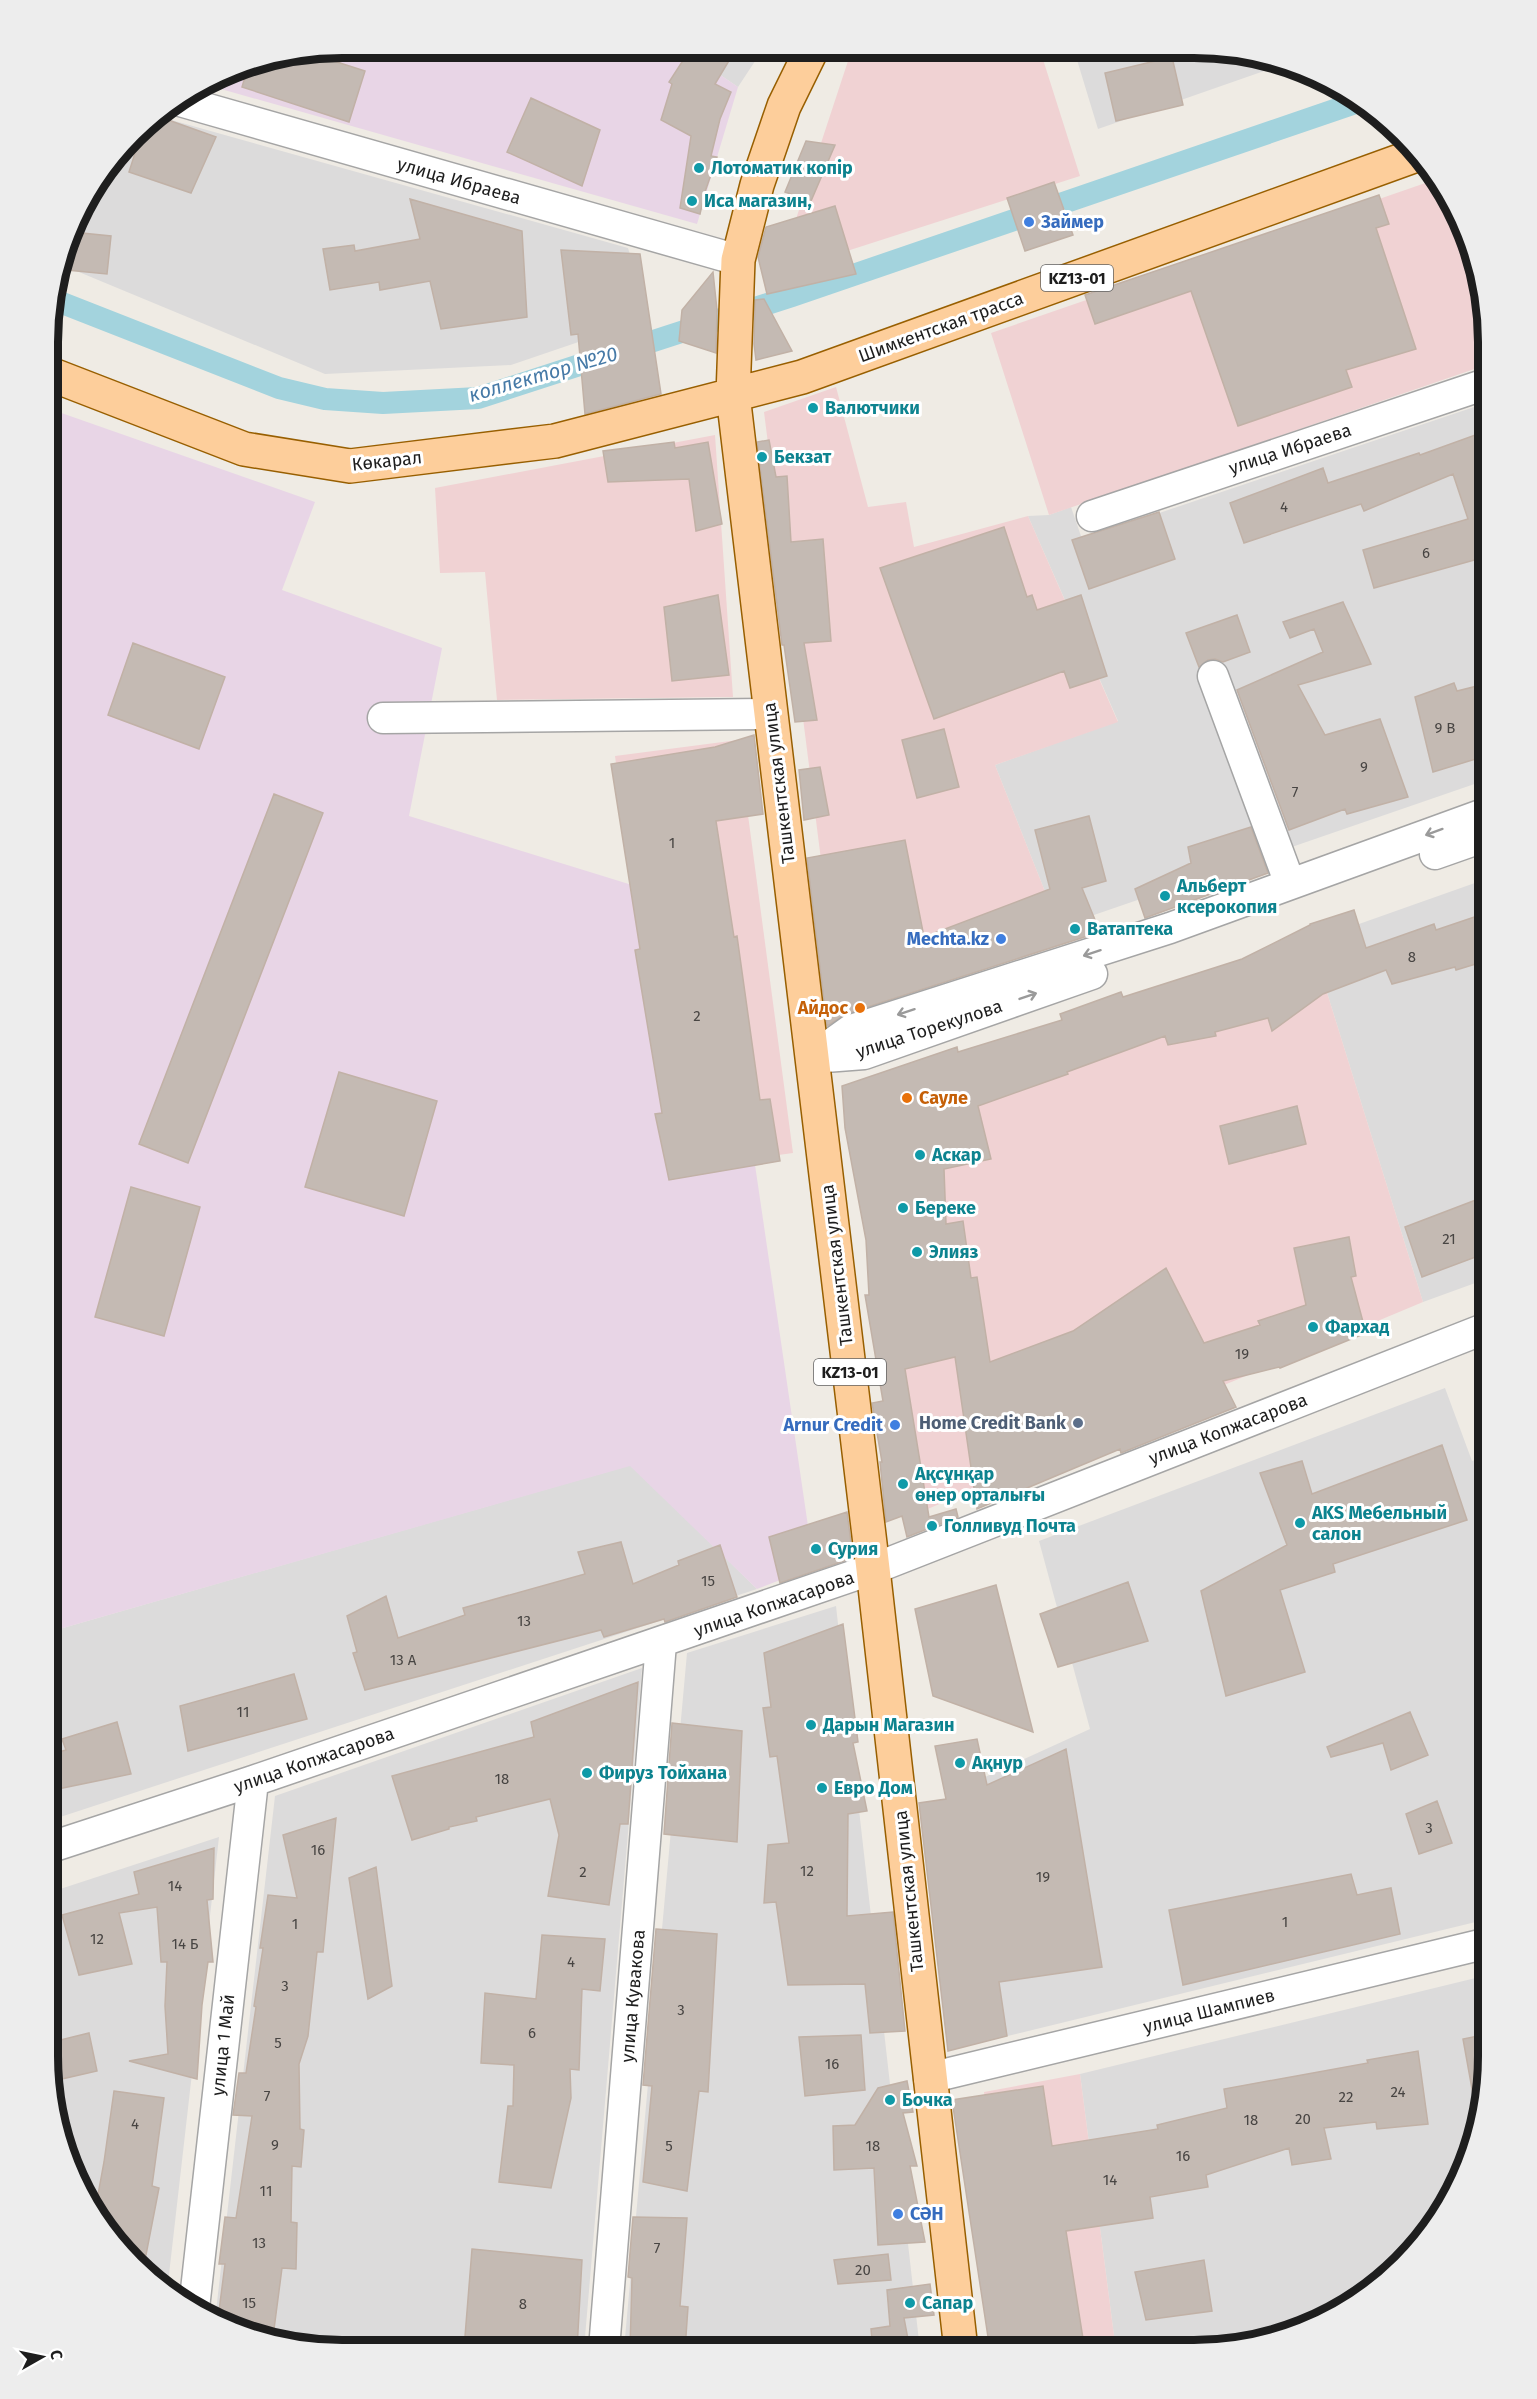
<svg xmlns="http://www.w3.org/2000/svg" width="1537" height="2399" viewBox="0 0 1537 2399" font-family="'Fira Sans',sans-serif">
<rect width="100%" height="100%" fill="#efebe4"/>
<path fill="#dcdbdb" d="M682 49H763L738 87Z
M1074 50 1233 51 1284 64 1098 129Z
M157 116 628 248 649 318 511 365 325 374 62 265 79 212 148 121Z
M1489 402V779L1059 927 995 765 1118 721 1028 516 1049 515 1071 507 1082 539Z
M1489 878V1278L1423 1302 1311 941Z
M1445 1388 1472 1461 1489 1455 1488 1919 991 2040 961 1788 1090 1729 1039 1541Z
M631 1465 757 1589 48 1821 49 1632Z
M836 1606 920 2350 624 2349 687 1653Z
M642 1668 584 2349H304L230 2329 215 2320 275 1796Z
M219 1837 167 2292 109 2236 71 2170 48 2056V1893Z
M1488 1975V2076L1473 2151 1428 2236 1374 2290 1308 2328 1195 2351H1116L1080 2074Z"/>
<path fill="#f0d2d3" d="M882 50H1040L1080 176 788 270 797 216 848 61Z
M1437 179 1466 229 1489 342V364L1049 515 991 333Z
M836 387 868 507 906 502 914 547 1028 516 1118 722 995 765 1059 927 839 1001 764 412Z
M715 435 733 697 497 700 485 572 440 573 435 488Z
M738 740 793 1153 670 1170 615 756Z
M1311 941 1423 1302 918 1513 877 1091Z
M1080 2074 1116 2351 1012 2350 984 2092Z"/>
<path fill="#e8d5e6" d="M343 48 682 49 738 87 697 224 207 85 230 70Z
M50 409 315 502 282 590 442 648 409 816 632 885 754 1158 814 1567 757 1589 630 1466 49 1632Z"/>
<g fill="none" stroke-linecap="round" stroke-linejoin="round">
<path stroke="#a3d3dd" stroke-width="22" d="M52 299 279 388 325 399 383 403 478 398 792 296 1361 101"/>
</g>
<path fill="#c4bab3" stroke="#c1b1a6" stroke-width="1.5" d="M659 49H736L715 84 731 92 720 119 711 156 717 157 705 192 700 214 680 208 691 136 661 120 672 84 669 82 682 62Z
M312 54 365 71 349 122 242 87 248 67Z
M1172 57 1183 105 1116 121 1105 73Z
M531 98 600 130 582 186 507 152Z
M157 116 216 137 191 193 129 172 143 128 148 121Z
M806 141 835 145 811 201 785 192Z
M1054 182 1073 235 1025 251 1007 198Z
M1379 195 1389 224 1376 228 1416 349 1346 370 1352 387 1238 426 1191 291 1095 324 1085 295Z
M410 199 522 231 527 317 441 329 430 281 380 290 379 282 330 290 323 249 354 245 355 251 420 239Z
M835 206 856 274 767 294 758 257 766 227Z
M72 232 111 236 107 274 67 270Z
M561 250 640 254 661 394 585 414 578 334 571 335Z
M713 272 717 310 716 353 679 341 682 310Z
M764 299 792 351 756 360 754 344 755 300Z
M1489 430V556L1374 588 1363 550 1468 519 1453 474 1364 511 1361 504 1244 543 1230 503 1323 468 1328 483 1419 453 1420 455Z
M769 440 776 477 787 476 791 542 823 539 831 641 804 643 817 720 795 722 784 645H782L757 442Z
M674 442 675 448 708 442 722 524 696 531 689 479 608 482 603 451Z
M1159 512 1175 559 1089 589 1072 540Z
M1004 527 1027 597 1032 595 1037 610 1081 595 1107 676 1070 688 1064 671 934 719 880 568Z
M718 595 729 675 672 681 664 607Z
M1343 602 1371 664 1298 685 1325 735 1380 719 1408 797 1347 814 1345 809 1289 830 1237 690 1323 652 1314 629 1290 638 1283 622Z
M1237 615 1250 652 1223 662 1215 659 1208 660 1199 667 1186 633Z
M133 643 225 677 199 749 108 715Z
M1454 683 1457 691 1489 683V755L1433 772 1415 697Z
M944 729 959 787 917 798 902 740Z
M754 735 763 814 716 821 734 937 737 936 760 1100 770 1099 780 1161 669 1180 655 1114 662 1113 635 950 640 949 611 764 715 747Z
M820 767 829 815 804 820 799 770Z
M274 794 323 813 188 1163 139 1144Z
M1089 816 1106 881 1082 888 1100 932 846 1014 827 1026 807 858 905 840 924 937 1050 889 1035 830Z
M1251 827 1268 873 1145 918 1135 889 1191 863 1188 847Z
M1354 910 1366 948 1434 924 1436 930 1489 912V960L1456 970 1455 967 1392 984 1386 970 1323 994 1272 1031 1268 1018 1215 1032 1216 1036 1168 1045 1165 1036 1067 1072 1068 1074 978 1106 991 1159 944 1169 946 1224 963 1221 971 1278 977 1277 990 1362 1073 1331 1166 1268 1204 1343 1260 1325 1258 1321 1306 1305 1294 1248 1349 1237 1356 1276 1351 1277 1366 1333 1280 1368 1279 1367 1223 1381 1236 1407 1121 1453 1120 1449 977 1509 955 1357 905 1369 929 1517 956 1509 958 1517 907 1537 902 1516 886 1522 880 1462H882L872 1403 883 1401 865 1295H869L866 1240 845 1128 842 1086 957 1047 958 1052 1062 1020 1060 1014 1121 992 1123 997 1242 959 1310 925V924Z
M339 1072 437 1101 404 1216 305 1187Z
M1297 1106 1306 1144 1229 1164 1220 1126Z
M131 1187 200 1207 164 1336 95 1317Z
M1481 1198 1489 1218V1252L1422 1277 1405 1227Z
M1442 1445 1467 1520 1333 1564 1335 1572 1280 1590 1305 1672 1226 1696 1201 1591 1287 1545 1260 1473 1302 1461 1312 1494Z
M847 1512 853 1558 780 1583 769 1537Z
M621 1542 633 1584 679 1565 678 1561 720 1545 737 1597 665 1622 664 1619 604 1637 601 1630 365 1690 353 1653 357 1652 347 1616 386 1596 398 1638 465 1615 463 1608 585 1574 578 1552Z
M1128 1582 1148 1641 1058 1667 1040 1614Z
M996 1585 1033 1732 933 1696 915 1609Z
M843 1624 858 1742 853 1743 867 1811 848 1814 847 1916 893 1912 905 2031 870 2033 865 1984 788 1985 776 1902 764 1903 768 1845 789 1843 777 1756 770 1757 763 1708 771 1707 764 1653Z
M294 1674 307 1719 188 1751 180 1706Z
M638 1682 628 1824H620L609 1905 548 1896 559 1835 550 1799 476 1817 477 1821 449 1827V1829L412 1840 392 1776 534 1737 531 1722Z
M1410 1712 1428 1755 1391 1770 1383 1743 1331 1757 1327 1747Z
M117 1722 131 1774 48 1791V1755L66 1750 62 1739Z
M672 1723 742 1731 737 1842 664 1834Z
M977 1739 987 1785 1066 1749 1102 1967 999 1982 1007 2036 948 2051 919 1803 946 1799 935 1746Z
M1437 1801 1452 1843 1419 1854 1406 1814Z
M336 1818 323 1952H317L308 2036 299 2064 300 2129 304 2130 301 2167 292 2166 291 2222 297 2223 296 2269 282 2268 274 2329 218 2319 225 2264H219L225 2217 236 2218 252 2116 233 2115 239 2073H246L256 2007 254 2006 263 1948H260L268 1895 297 1898 283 1835Z
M214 1848 213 1899 207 1900 213 1962H208L202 2005 197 2079 129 2061 168 2054 165 2006 167 1962H161L157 1907 119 1913 132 1964 79 1975 62 1915 139 1894 134 1872Z
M376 1867 392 1986 368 1999 349 1878Z
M1351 1874 1357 1895 1391 1888 1400 1934 1183 1985 1169 1910Z
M656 1929 717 1934 708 2092 699 2091 687 2191 643 2182 652 2086 643 2085Z
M542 1935 605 1939 600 1991 582 1989 579 2070 570 2069 571 2098 551 2188 499 2182 508 2106H513L514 2065 481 2063 485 1993 536 1999Z
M89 2033 97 2071 53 2081 48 2056V2043Z
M1488 2034V2076L1478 2122 1463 2039Z
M861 2035 865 2090 805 2096 799 2037Z
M1418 2051 1428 2124 1377 2129 1376 2122 1324 2128 1331 2159 1292 2165 1289 2148 1206 2175 1208 2187 1150 2197 1153 2218 1066 2231 1084 2345 1046 2351 990 2350 952 2100 1043 2086 1052 2146 1158 2129 1157 2125 1227 2108 1224 2089 1368 2063 1367 2060Z
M907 2081 913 2112 903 2113 917 2166H910L925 2242 878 2245 874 2168 834 2170 833 2126 855 2125 878 2088Z
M114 2091 164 2098 152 2186 159 2188 146 2255 125 2252 109 2236 95 2211 104 2162Z
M633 2217 687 2218 680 2306 688 2307 685 2350 630 2349 632 2278 628 2277Z
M472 2249 582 2260 577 2349H464Z
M888 2254 891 2280 838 2284 834 2260Z
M1204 2260 1212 2311 1146 2320 1135 2272Z
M930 2284 934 2315 904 2318 910 2350H873L871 2329 890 2326 887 2290Z"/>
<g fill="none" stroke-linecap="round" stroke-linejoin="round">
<defs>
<path id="minor" d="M180 101 738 260
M1092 516 1489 383
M1213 676 1290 884
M383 718 771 714
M1435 854 1489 835
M812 1058 851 1030 1170 928 1489 812
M812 1058 864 1054 1092 974
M48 1848 253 1781 873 1569 1489 1327
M929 2078 1488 1943
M194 2308 253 1781
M604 2349 661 1643"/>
<path id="major" d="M812 49 784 106 757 185 738 260 733 395 873 1569 961 2350
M50 374 244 449 350 466 555 441 802 377 1419 154"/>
</defs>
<use href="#minor" stroke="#a5a5a5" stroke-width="33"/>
<use href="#major" stroke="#985f00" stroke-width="36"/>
<use href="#minor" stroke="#fff" stroke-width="30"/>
<use href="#major" stroke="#fdce9b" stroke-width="33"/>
</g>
<defs><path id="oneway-shaft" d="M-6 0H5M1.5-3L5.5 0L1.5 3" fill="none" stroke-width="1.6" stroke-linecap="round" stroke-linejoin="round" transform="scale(1.5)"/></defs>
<g stroke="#9a9a9a">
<use href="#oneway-shaft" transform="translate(1434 832) rotate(160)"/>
<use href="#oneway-shaft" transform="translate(1092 953) rotate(162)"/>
<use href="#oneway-shaft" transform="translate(1028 996) rotate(-19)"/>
<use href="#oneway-shaft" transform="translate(906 1012) rotate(162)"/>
</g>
<g fill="#0f9aa8" stroke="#fff" stroke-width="2">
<circle cx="699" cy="168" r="6"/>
<circle cx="692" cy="201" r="6"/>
<circle cx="813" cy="408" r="6"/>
<circle cx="762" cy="457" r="6"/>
<circle cx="1165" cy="896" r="6"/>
<circle cx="1075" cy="929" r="6"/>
<circle cx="920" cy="1155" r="6"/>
<circle cx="903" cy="1208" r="6"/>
<circle cx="917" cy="1252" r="6"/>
<circle cx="1313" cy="1327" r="6"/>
<circle cx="903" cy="1484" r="6"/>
<circle cx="1300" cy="1523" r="6"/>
<circle cx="932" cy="1526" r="6"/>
<circle cx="816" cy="1549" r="6"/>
<circle cx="811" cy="1725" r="6"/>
<circle cx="960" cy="1763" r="6"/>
<circle cx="587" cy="1773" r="6"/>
<circle cx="822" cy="1788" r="6"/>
<circle cx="890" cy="2100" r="6"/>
<circle cx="910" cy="2303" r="6"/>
</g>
<g fill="#3f7fe0" stroke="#fff" stroke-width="2">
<circle cx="1029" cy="222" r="6"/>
<circle cx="1001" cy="939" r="6"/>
<circle cx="895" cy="1425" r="6"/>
<circle cx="898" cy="2214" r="6"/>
</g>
<g fill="#e8710a" stroke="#fff" stroke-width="2">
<circle cx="860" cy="1008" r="6"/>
<circle cx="907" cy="1098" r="6"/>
</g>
<circle fill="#5c6f8a" stroke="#fff" stroke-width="2" cx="1078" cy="1423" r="6"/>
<g text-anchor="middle" stroke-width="6" stroke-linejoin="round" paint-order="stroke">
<g font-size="15" fill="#484543">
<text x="1284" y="512">4</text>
<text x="1426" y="558">6</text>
<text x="1445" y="733">9 В</text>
<text x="1364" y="772">9</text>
<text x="1295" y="797">7</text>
<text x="672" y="848">1</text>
<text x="1412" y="962">8</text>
<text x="697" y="1021">2</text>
<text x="1449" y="1244">21</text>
<text x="1242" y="1359">19</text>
<text x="708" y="1586">15</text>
<text x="524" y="1626">13</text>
<text x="403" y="1665">13 А</text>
<text x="243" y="1717">11</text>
<text x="502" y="1784">18</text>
<text x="1429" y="1833">3</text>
<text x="318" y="1855">16</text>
<text x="807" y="1876">12</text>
<text x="583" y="1877">2</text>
<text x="1043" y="1882">19</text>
<text x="175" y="1891">14</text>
<text x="1285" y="1927">1</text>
<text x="295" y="1929">1</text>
<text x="97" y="1944">12</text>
<text x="185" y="1949">14 Б</text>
<text x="571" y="1967">4</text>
<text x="285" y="1991">3</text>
<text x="681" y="2015">3</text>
<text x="532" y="2038">6</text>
<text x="278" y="2048">5</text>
<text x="832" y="2069">16</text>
<text x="1398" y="2097">24</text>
<text x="267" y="2101">7</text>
<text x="1346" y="2102">22</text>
<text x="1303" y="2124">20</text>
<text x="1251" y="2125">18</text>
<text x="135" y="2129">4</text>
<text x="275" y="2150">9</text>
<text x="669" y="2151">5</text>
<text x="873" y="2151">18</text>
<text x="1183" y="2161">16</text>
<text x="1110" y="2185">14</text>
<text x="266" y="2196">11</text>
<text x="259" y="2248">13</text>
<text x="657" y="2253">7</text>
<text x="863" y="2275">20</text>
<text x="249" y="2308">15</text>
<text x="523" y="2309">8</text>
</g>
<g fill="#fff" stroke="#626262" stroke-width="1.5">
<rect x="1041" y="265" width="72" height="26" rx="4.5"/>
<rect x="814" y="1359" width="72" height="26" rx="4.5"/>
</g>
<g font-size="16" font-weight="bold" fill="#1e1e1e">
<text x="1077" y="284">KZ13-01</text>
<text x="850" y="1378">KZ13-01</text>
</g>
<g font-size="18" font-weight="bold" fill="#0d838f" stroke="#fff" text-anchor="start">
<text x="711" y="174">Лотоматик копір</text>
<text x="704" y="207">Иса магазин,</text>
<text x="825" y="414">Валютчики</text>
<text x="774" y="463">Бекзат</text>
<text x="1177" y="892">Альберт<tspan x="1177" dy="21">ксерокопия</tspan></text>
<text x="1087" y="935">Ватаптека</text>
<text x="932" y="1161">Аскар</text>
<text x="915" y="1214">Береке</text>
<text x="929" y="1258">Элияз</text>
<text x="1325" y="1333">Фархад</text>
<text x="915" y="1480">Ақсұнқар<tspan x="915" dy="21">өнер орталығы</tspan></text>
<text x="1312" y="1519">AKS Мебельный<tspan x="1312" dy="21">салон</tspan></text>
<text x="944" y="1532">Голливуд Почта</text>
<text x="828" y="1555">Сурия</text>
<text x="823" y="1731">Дарын Магазин</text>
<text x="972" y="1769">Ақнур</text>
<text x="599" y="1779">Фируз Тойхана</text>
<text x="834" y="1794">Евро Дом</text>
<text x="902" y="2106">Бочка</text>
<text x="922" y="2309">Сапар</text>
</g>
<g font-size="18" fill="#1e1e1e" stroke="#fff">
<text transform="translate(459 181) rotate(16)" y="6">улица Ибраева</text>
<text transform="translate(941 327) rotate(-20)" y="6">Шимкентская трасса</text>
<text transform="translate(1290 449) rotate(-18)" y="6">улица Ибраева</text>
<text transform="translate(387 461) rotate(-6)" y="6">Көкарал</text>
<text transform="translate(779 783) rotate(-97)" y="6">Ташкентская улица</text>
<text transform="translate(929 1029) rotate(-18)" y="6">улица Торекулова</text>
<text transform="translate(837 1265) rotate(-97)" y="6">Ташкентская улица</text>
<text transform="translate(1228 1429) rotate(-21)" y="6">улица Копжасарова</text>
<text transform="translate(774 1604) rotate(-19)" y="6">улица Копжасарова</text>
<text transform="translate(314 1760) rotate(-19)" y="6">улица Копжасарова</text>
<text transform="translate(909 1891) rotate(-96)" y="6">Ташкентская улица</text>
<text transform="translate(633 1996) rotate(-85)" y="6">улица Кувакова</text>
<text transform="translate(1209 2011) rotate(-14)" y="6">улица Шампиев</text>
<text transform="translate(223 2045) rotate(-84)" y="6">улица 1 Май</text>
</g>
<g font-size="18" font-weight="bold" fill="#366cbe" stroke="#fff" text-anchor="start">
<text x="1041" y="228">Займер</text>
<text x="989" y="945" text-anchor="end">Mechta.kz</text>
<text x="883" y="1431" text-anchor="end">Arnur Credit</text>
<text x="910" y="2220">СӘН</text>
</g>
<g font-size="18" font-weight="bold" fill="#c56008" stroke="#fff" text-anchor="end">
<text x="848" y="1014">Айдос</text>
<text x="919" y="1104" text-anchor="start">Сауле</text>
</g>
<g font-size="18" font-weight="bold" fill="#4e5e75" stroke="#fff" text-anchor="end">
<text x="1066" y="1429">Home Credit Bank</text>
</g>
<g font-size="20" font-style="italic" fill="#467aa7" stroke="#fff">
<text transform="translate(543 374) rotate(-16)" y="7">коллектор №20</text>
</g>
</g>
<path d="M0 0H1537V2399H0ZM342 58H1194A284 284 0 0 1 1478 342V2056A284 284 0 0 1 1194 2340H342A284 284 0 0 1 58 2056V342A284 284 0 0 1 342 58Z" fill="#ededed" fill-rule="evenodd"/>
<path fill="none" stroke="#1e1e1e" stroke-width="8" d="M342 58H1194A284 284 0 0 1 1478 342V2056A284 284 0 0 1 1194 2340H342A284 284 0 0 1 58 2056V342A284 284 0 0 1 342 58Z"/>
<g transform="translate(42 2357) rotate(81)" stroke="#ffffff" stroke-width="4.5" paint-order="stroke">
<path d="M0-4.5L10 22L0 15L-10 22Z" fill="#1e1e1e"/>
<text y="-9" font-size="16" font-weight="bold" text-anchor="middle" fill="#1e1e1e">С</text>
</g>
</svg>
